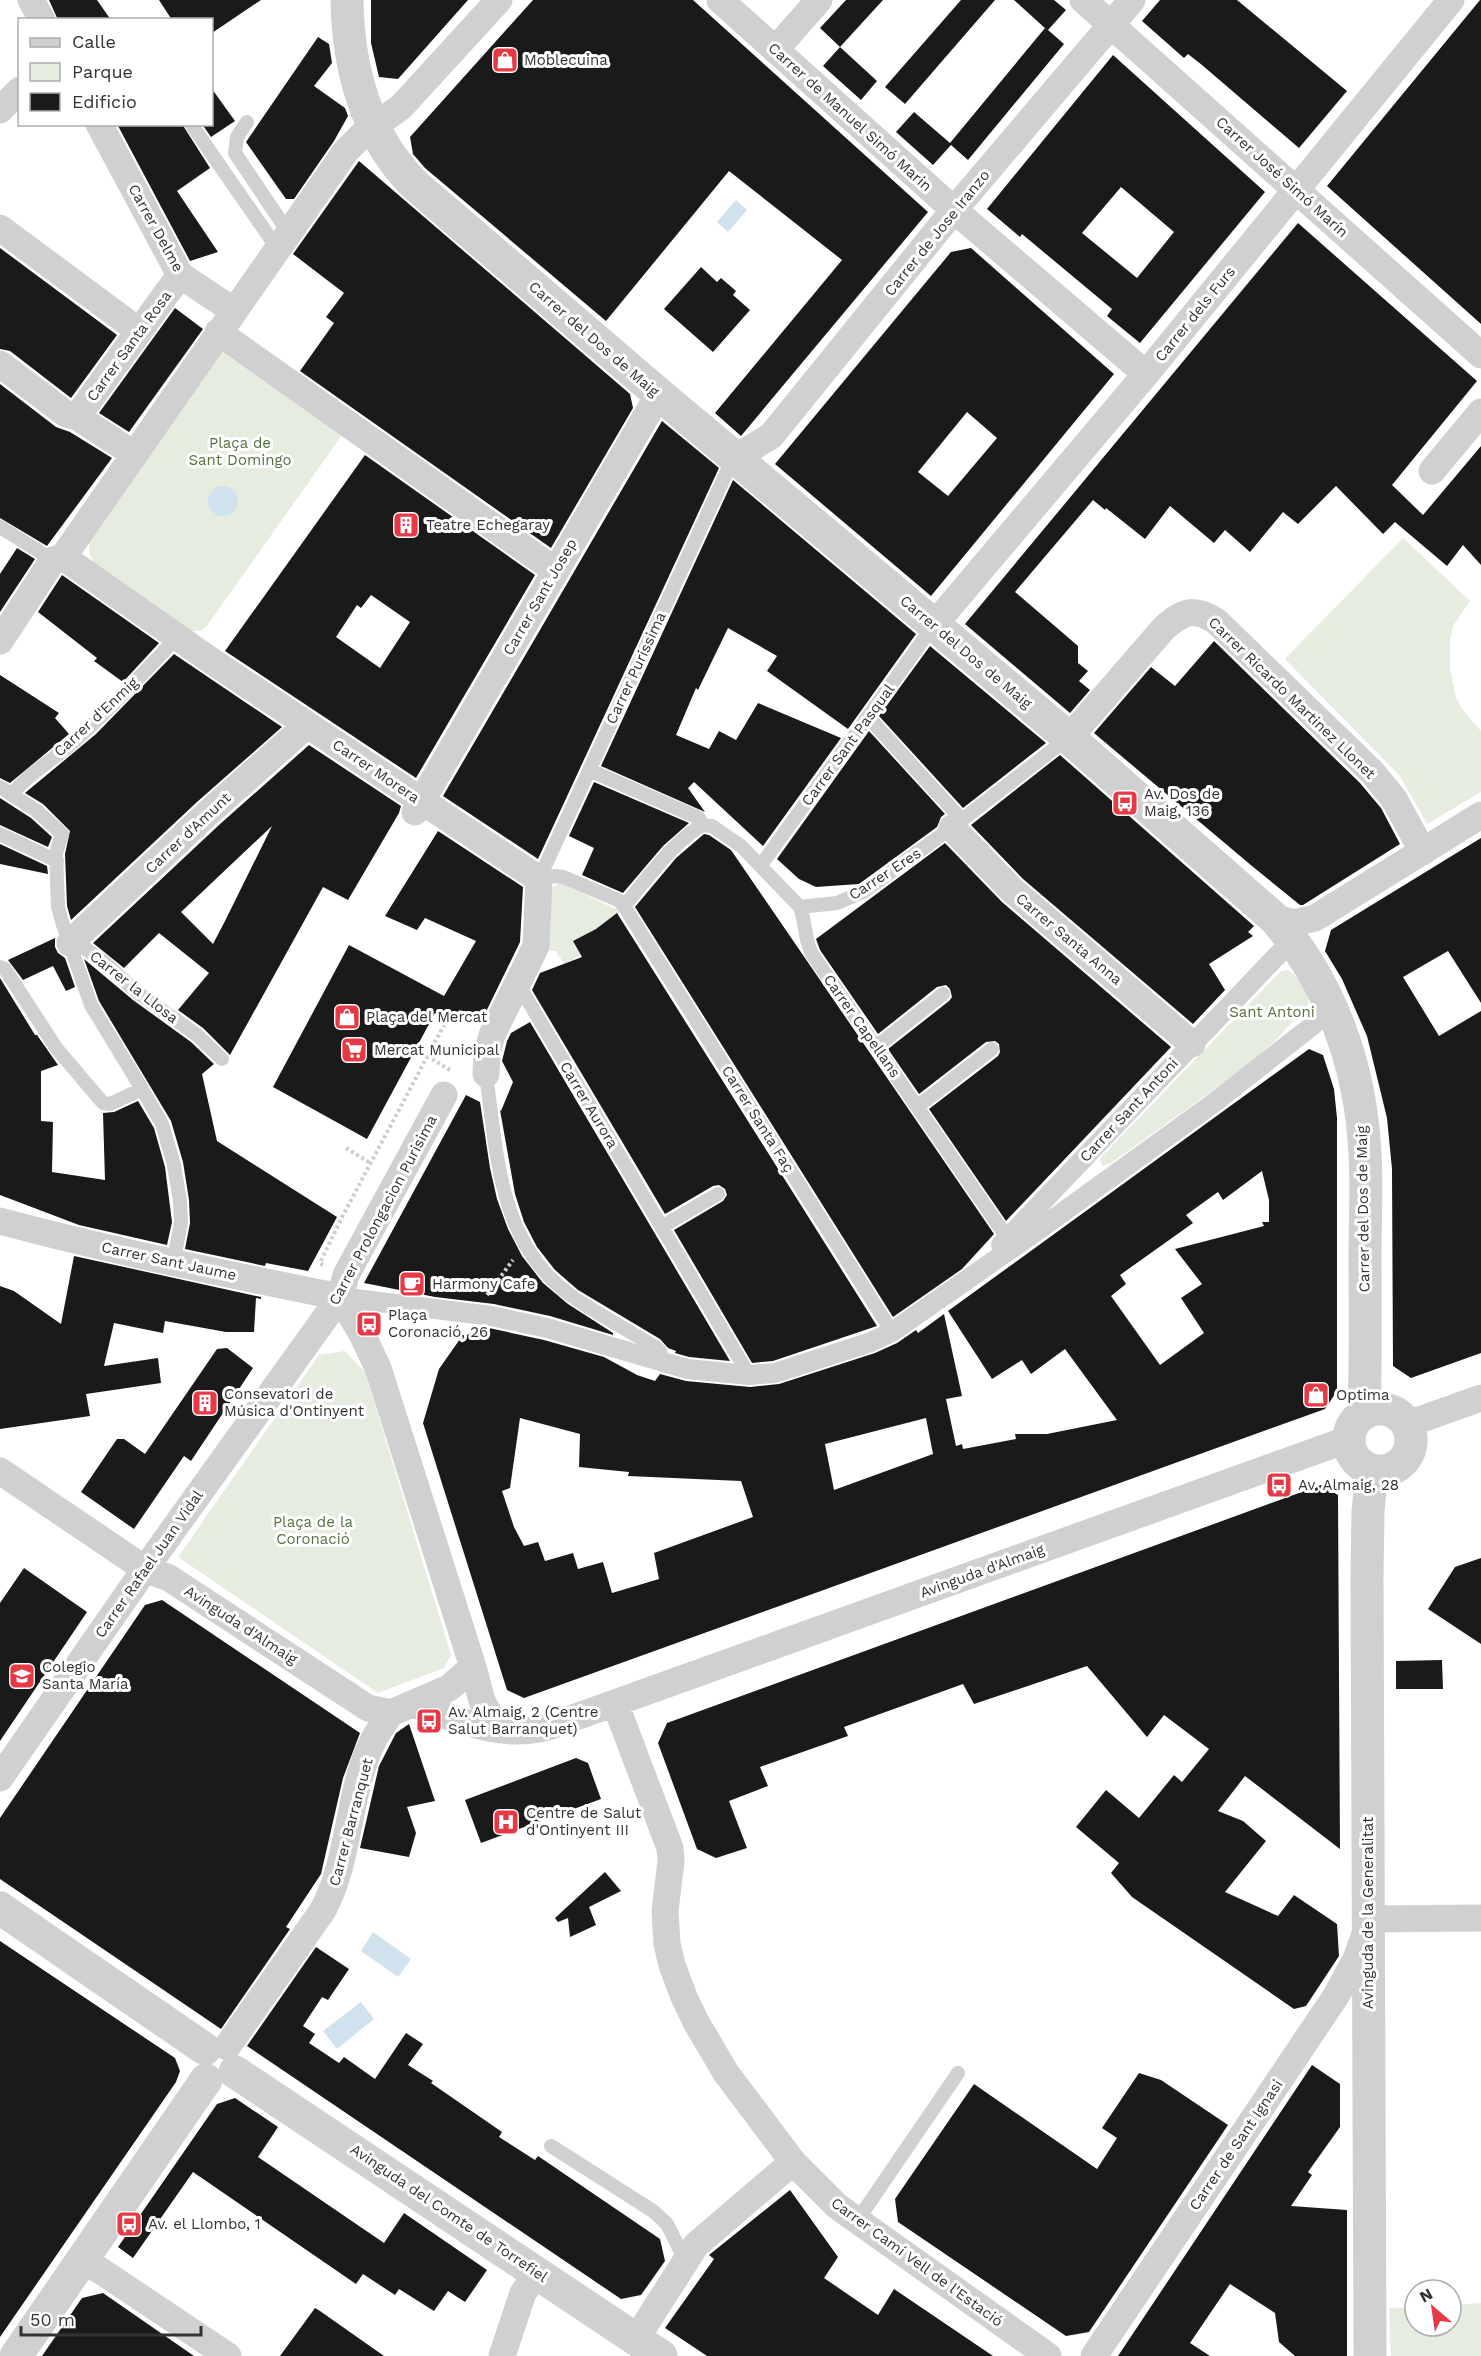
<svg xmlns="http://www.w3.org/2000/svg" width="1481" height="2356" viewBox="0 0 1481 2356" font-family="'Work Sans',sans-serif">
<rect width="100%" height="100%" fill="#fff"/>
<path fill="#e6ecdf" d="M222 352 340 434V438L206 627 200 631H190L95 565C89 556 88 549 90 539Z
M1403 538 1470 601 1453 626 1450 641V669L1456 698 1462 709 1481 731V792L1427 824 1400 776 1285 659Z
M560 883 620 911 596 929 573 941 581 955 564 964 556 951 545 950 547 890Z
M1287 970C1298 974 1309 991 1309 1003L1277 1039 1254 1061 1111 1163 1103 1166 1100 1160 1103 1155 1281 971Z
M345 1351 365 1372 451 1655 444 1668 378 1693 178 1557 319 1355Z
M1481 2303V2356H1391L1389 2308 1415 2307V2326H1451V2305Z"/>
<path fill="#cfe2ee" d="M736 200 747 210 728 232 717 222Z
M208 501a15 15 0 1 1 30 0a15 15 0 1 1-30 0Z
M373 1932 411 1959 398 1977 361 1951Z
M361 2002 374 2019 337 2049 323 2031Z"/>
<path fill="#1a1a1a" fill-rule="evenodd" d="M49 0H97L111 20H58Z
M159 0H261L212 33V20H172Z
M371 0H468L398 79 379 77 371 43Z
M533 0H693L928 212 741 436 715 413 842 260 729 171 606 321 425 168 413 154 410 137Z
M846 0H883L840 47 820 28Z
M961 0H995L905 104 885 87Z
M1014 0H1054L1066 10 1048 30 1064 44 968 160 951 145 933 165 896 132 914 112 950 143 1045 28 1047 30Z
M1160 0H1237L1347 91 1299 148 1202 65 1188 54 1184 58 1142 21Z
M1480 0H1481V324L1327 186Z
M318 37 329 44 332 63 314 86 345 108 348 116 334 141 294 199H286L246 142Z
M840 47 877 81 861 100 823 66Z
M1113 55 1265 192 1140 343 1107 316 1112 309 1022 234 1020 237 987 209ZM1121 187 1174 232 1137 278 1082 233Z
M212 89 235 121 211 137 202 124H212Z
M117 124H182L210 168 177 191 218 252 190 261Z
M359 161 630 394 633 408 551 548 300 371 334 323 326 317 344 293 293 254Z
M1298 223 1477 381 1392 485 1423 515 1481 446V565L1463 545 1447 566 1395 522 1383 534 1336 486 1298 524 1283 512 1250 552 1225 530 1214 543 1170 506 1145 539 1106 508 1105 510 1093 500 1015 592 1078 646V663L1088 671 1079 681 1090 690 1070 713 965 624Z
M0 248 117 335 71 398 10 351 0 349Z
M971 248 1114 374 931 596 775 464 951 252ZM967 412 997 438 948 496 918 472Z
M701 267 717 282 721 278 736 291 733 295 750 310 713 352 664 309Z
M175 308 203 329 129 432 99 413Z
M0 384 56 427 70 432 112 458 47 546 0 518Z
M662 421 719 468 538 859 443 796Z
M365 455 535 575 416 778 225 651ZM371 595 410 622 380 668 336 637 357 605 361 608Z
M733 480 916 634 848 729 767 671 777 656 728 628 698 690 696 688 676 735 709 749 719 731 736 740 758 703 841 738 763 846 694 782 688 788 705 812 601 766Z
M17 548 35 559 0 612V574Z
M62 575 159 643 123 682 94 661 97 658 38 612Z
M1214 641 1360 783 1381 808 1400 844 1303 905H1300L1252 866 1094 733 1151 667 1175 686Z
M930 646 1046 743 963 808 879 716Z
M174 654 282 727 197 802 71 920 67 906 65 854 70 831 43 804 25 793 96 734Z
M0 675 59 713 55 718 69 734 10 783 0 778Z
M869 731 945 814 941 817 937 827 859 884 816 887 799 879 777 859Z
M309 745 401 806 399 813 348 900 323 887 230 1055 203 1028 178 1010 209 973 159 933 124 968 93 943 219 825ZM272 826 225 921 213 944 181 912Z
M1060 755 1254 926 1248 932 1253 936 1209 964 1225 990 1193 1024 1023 879 971 825Z
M594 782 689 823 663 846 623 893 582 875 594 848 569 836Z
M0 798 31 818 52 837 48 847 0 825Z
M438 831 523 887 520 942 482 1020 460 1010 449 1020 435 1013 367 1139 273 1087 349 945 444 996 476 941 425 918 417 930 385 916Z
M704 834 709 835 731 850 994 1234 962 1269 893 1317 635 907 676 858Z
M1481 838V1003L1448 951 1403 977 1439 1036 1481 1011V1353L1411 1378 1393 1366 1392 1169 1387 1118 1367 1036 1342 979 1325 951 1331 930Z
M945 843 1002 902 1171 1047 1006 1221 929 1109 998 1056 1000 1052 999 1044 995 1041 986 1042 919 1094 888 1049 949 1001 952 997 950 989 946 985 937 987 878 1034 820 950 816 939Z
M0 844 47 866 48 874 0 864Z
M617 913 877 1326 773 1361 752 1363 674 1230 723 1201 727 1195 725 1189 719 1185 713 1186 665 1214 532 990 540 973 582 957 573 941 596 929Z
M55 938V947L58 953 65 958 75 987 66 991 53 966 23 980 8 960Z
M84 959 133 1000 191 1042 214 1064 202 1074 217 1141 337 1217 308 1271 266 1263 265 1266 185 1249 190 1223 189 1200 183 1162 171 1121 99 1001Z
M0 978 35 1035H37L58 1065 41 1071V1121L53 1122 52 1172 105 1180 103 1113 114 1112 138 1101 154 1128 165 1167 172 1222 167 1245 79 1225 0 1195Z
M530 1022 654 1232 730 1361 689 1357 675 1353 676 1351 668 1348 660 1339 578 1290 555 1270 537 1247 524 1222 515 1194 500 1110 501 1111 513 1082 502 1061 507 1041 511 1033Z
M1309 1049 1323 1055 1334 1089 1337 1118V1391L1325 1409 524 1698 507 1690 423 1423 439 1369 460 1339 481 1327 489 1328 544 1340 604 1357 637 1375 655 1381 660 1374 686 1381 750 1387 779 1384 875 1353 897 1343 916 1330 918 1333 944 1314 962 1396 946 1399 956 1446 962 1444 963 1449 1016 1439 1015 1434H1047L1117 1420 1065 1349 1031 1374 1022 1360 992 1379 948 1311ZM1262 1171 1269 1200V1222H1262L1264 1226 1175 1249 1202 1284 1181 1298 1204 1333 1160 1365 1111 1296 1126 1284 1120 1275 1193 1223 1186 1215 1218 1192 1223 1200ZM520 1418 580 1434 579 1467 629 1472 628 1476 741 1481 753 1517 654 1553 659 1579 612 1593 603 1562 578 1569 573 1553 545 1561 538 1542 524 1546 514 1527 502 1491 510 1488ZM926 1418 933 1454 834 1490 825 1444Z
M466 1095 480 1102 490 1168 497 1199 508 1229 522 1256 543 1283 568 1304 613 1333V1335L550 1316 494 1304 435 1297 364 1283Z
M74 1256 261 1297V1299L256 1298 254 1332H226L165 1321 163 1333 114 1323 104 1366 158 1358 161 1383 86 1394 90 1416 0 1429V1286L14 1291 61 1324Z
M227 1348 253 1368 191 1461 184 1456 134 1529 81 1492 117 1439H124L145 1454 217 1349Z
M1321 1485 1338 1495 1340 1849 1245 1776 1218 1811 1243 1821 1266 1841 1225 1892 1278 1916 1294 1895 1337 1924 1339 1956 1306 2006 1294 2009 1132 1897 1111 1873 1119 1863 1076 1827 1106 1790 1139 1818 1174 1775 1182 1782 1209 1749 1164 1715 1147 1737 1087 1666 974 1704 963 1684 844 1727 848 1736 760 1767 768 1786 729 1801 747 1848 716 1858 697 1849 658 1743 667 1723Z
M1481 1558V1644L1428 1609 1455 1567Z
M24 1568 87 1612 0 1741V1603Z
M162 1600 360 1733 343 1778 321 1874 286 1927 290 1929 221 2029 0 1879V1818L145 1605Z
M1442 1660 1443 1689H1396V1661Z
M409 1724 435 1801 407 1807 416 1833 409 1857 360 1848 379 1766 396 1733Z
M576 1758 588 1763 601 1799 481 1843 465 1800Z
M605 1872 621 1891 589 1907 596 1925 570 1937 568 1918 558 1922 555 1918Z
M0 1941 175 2058 180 2071 176 2082 0 2337Z
M316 1947 349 1969 328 2000 322 1997 303 2026 315 2034 309 2043 339 2063 344 2057 375 2079 406 2033 423 2044 408 2065 433 2081 431 2083 502 2132 499 2137 535 2160 538 2156 660 2239 665 2261 641 2295 621 2299 247 2046Z
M1312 2065 1340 2084V2127L1308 2172 1312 2175 1291 2206 1347 2210V2356H1295L1279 2342 1275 2313 1230 2284 1190 2343 1210 2356H1118Z
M1139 2073 1161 2080 1228 2125 1089 2332 1066 2336 898 2222 895 2199 974 2084 1097 2169 1117 2138 1102 2128Z
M235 2098 278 2127 258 2157 384 2243 404 2213 487 2270 465 2302 448 2291 434 2311 399 2289 395 2295 363 2274 356 2284 193 2172 133 2258 118 2247 217 2104Z
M790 2190 838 2257 824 2278 878 2315 894 2289 993 2356H707L665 2328 714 2259 709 2255Z
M103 2293 194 2356H42L82 2298Z
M315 2308 320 2311 384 2356H280Z"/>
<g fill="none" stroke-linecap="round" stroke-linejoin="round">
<path stroke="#cdcdcd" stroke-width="4" stroke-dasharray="3 3" stroke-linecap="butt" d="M427 1056 450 1070
M346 1148 372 1164
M323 1265 320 1263 341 1219 444 1025
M487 1295 513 1260"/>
<path stroke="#d0d0d0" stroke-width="14" d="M247 122 237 137 235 153 288 232
M191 124 277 248
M0 527 53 560
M868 717 962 820
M589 770 699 818 702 825
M0 787 37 811 62 834 56 853 58 907 63 925 91 1005 142 1089
M12 794C30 772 55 759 76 740 112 707 145 672 178 636
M0 834 57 861
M761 865 934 625
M539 879 554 876 563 877 618 900 624 906 892 1332
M539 879 731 463 735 458
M624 906C648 878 671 844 702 825L712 826 741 846 800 907C806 923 804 938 812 954L1008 1239
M800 907 837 903 863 892 962 820 1068 738
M70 943 86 949 105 963 138 993 197 1035 222 1059
M0 967 5 969 57 1049 103 1103 110 1104 142 1089 162 1124 174 1165 180 1201 181 1223 173 1263
M517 982 749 1375
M876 1047 943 994
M486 1074C497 1155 499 1246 573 1297 599 1315 628 1330 655 1347L660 1351 664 1364
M917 1107 992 1049
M661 1227 718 1194
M551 2146 653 2211 667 2224 685 2260
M857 2221 958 2073"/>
<path stroke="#d0d0d0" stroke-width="20" d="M1001 1245 1293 939
M340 1297 491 1316 547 1328 687 1369 749 1375 775 1373 871 1342 892 1332 1041 1228 1215 1102 1312 1026 1320 1018 1329 1002"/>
<path stroke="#d0d0d0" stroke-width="27" d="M31 0 42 20
M720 0 954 210 1146 374
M1083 0 1481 355
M775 50 819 0
M0 110 20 90
M99 124 180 275 234 311
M0 228 139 331
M218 332 556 571
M0 364 66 414 77 417 134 454
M77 417 180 275
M735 458 771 436 954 210 1132 0
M1432 471 1481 412
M63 557 213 662 539 879 536 946 492 1035 487 1053 486 1074
M63 557 346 151 363 134 401 107 499 0
M934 625 1146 374 1451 0
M0 641 53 560 63 557
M1069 738 1164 628C1184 611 1193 607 1216 621L1372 772 1394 799 1423 852
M415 812 659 394
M952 828 1012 890 1192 1044
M1273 917 1294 923 1315 918 1481 815
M70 943 208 813 307 725
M0 1221C112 1251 226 1274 340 1297
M340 1297 362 1334 378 1368 473 1667 482 1701 497 1728
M1408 1424 1481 1398
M0 1471 145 1569 169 1578 368 1708 391 1713 449 1688 473 1667
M615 1703 670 1848 671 1861 665 1911 667 1944 672 1965 684 1997 696 2022 726 2073 793 2162 837 2206 1048 2356
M412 1704C457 1719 500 1740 548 1727L1349 1439
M0 1778 145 1569 340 1297 346 1275 444 1095
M1368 1919 1481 1918
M227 2047 323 1910C351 1858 347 1793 373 1741 378 1731 385 1722 391 1713
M83 2259 228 2356
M636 2339 696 2245 793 2162
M502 2356 523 2293 538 2272
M1094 2356 1336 1996 1356 1959 1365 1934"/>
<path stroke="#d0d0d0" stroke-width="33" d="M347 0C348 67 366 137 415 185L659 394 1069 738 1273 917C1331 981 1361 1068 1365 1154 1367 1187 1365 1221 1365 1254 1365 1307 1366 1360 1364 1413
M1349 1440a31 31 0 1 1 62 0a31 31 0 1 1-62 0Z
M0 1908 205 2049
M235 2072 661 2356
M16 2356 206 2080
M1370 2356 1367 1577 1368 1511 1372 1470"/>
</g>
<defs>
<symbol id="shop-square" viewBox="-11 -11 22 22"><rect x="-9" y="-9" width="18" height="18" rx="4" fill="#e63946" stroke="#fff"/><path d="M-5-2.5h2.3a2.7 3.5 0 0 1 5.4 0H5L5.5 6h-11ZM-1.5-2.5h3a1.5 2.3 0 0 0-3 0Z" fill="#fff"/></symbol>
<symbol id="building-square" viewBox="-11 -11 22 22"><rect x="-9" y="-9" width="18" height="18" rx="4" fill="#e63946" stroke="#fff"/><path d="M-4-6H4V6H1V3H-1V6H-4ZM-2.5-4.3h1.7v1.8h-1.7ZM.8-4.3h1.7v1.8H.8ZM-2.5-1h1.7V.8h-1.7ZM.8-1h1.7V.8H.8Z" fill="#fff"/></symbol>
<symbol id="bus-square" viewBox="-11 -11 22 22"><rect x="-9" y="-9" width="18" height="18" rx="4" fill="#e63946" stroke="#fff"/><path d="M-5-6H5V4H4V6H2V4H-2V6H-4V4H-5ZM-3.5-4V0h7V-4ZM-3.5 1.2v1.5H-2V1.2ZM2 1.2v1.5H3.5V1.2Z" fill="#fff"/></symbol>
<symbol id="supermarket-square" viewBox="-11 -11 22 22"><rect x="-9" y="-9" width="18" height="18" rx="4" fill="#e63946" stroke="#fff"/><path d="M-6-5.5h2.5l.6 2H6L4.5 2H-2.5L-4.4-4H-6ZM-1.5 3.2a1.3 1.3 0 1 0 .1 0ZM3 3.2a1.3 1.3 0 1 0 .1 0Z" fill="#fff"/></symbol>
<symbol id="cafe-square" viewBox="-11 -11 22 22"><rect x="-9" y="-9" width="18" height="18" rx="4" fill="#e63946" stroke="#fff"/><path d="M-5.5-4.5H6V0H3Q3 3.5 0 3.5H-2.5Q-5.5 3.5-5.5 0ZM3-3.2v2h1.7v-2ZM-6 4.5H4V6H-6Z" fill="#fff"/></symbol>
<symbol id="school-square" viewBox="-11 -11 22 22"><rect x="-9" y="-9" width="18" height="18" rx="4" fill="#e63946" stroke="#fff"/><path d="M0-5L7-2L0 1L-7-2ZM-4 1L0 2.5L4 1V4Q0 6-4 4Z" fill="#fff"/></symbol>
<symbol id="hospital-square" viewBox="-11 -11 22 22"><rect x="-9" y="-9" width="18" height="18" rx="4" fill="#e63946" stroke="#fff"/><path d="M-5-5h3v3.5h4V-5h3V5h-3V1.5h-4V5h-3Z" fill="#fff"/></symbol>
</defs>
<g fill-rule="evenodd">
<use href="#shop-square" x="490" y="45" width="30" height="30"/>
<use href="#building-square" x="391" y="510" width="30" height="30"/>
<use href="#bus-square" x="1110" y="788" width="30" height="30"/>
<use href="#shop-square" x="332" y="1002" width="30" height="30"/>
<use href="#supermarket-square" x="339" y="1035" width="30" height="30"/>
<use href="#cafe-square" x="397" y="1269" width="30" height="30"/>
<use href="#bus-square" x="354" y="1309" width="30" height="30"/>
<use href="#shop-square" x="1301" y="1380" width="30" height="30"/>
<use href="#building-square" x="190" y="1388" width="30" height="30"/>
<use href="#bus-square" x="1264" y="1470" width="30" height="30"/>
<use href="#school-square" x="7" y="1661" width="30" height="30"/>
<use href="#bus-square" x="414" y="1706" width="30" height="30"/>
<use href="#hospital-square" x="491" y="1807" width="30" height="30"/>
<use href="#bus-square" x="114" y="2209" width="30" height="30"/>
</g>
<g text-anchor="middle" stroke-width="6" stroke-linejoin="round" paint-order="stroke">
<g font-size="15" fill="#333" stroke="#fff" text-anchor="start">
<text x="524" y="65">Moblecuina</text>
<text x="426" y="530">Teatre Echegaray</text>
<text x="1144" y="799">Av. Dos de<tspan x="1144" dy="17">Maig, 136</tspan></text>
<text x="366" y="1022">Plaça del Mercat</text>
<text x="374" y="1055">Mercat Municipal</text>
<text x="432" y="1289">Harmony Cafe</text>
<text x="388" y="1320">Plaça<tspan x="388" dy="17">Coronació, 26</tspan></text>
<text x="224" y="1399">Consevatori de<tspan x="224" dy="17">Música d'Ontinyent</tspan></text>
<text x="1336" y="1400">Optima</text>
<text x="1298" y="1490">Av. Almaig, 28</text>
<text x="42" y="1672">Colegio<tspan x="42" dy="17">Santa María</tspan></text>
<text x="448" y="1717">Av. Almaig, 2 (Centre<tspan x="448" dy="17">Salut Barranquet)</tspan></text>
<text x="526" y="1818">Centre de Salut<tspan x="526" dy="17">d'Ontinyent III</tspan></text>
<text x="148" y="2229">Av. el Llombo, 1</text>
</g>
<g font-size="15" fill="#333" stroke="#fff">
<text transform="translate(850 117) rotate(42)" y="5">Carrer de Manuel Simó Marin</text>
<text transform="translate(1282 177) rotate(42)" y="5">Carrer José Simó Marín</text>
<text transform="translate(156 228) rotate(61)" y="5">Carrer Delme</text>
<text transform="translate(937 233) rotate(-51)" y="5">Carrer de Jose Iranzo</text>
<text transform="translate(1195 314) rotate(-51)" y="5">Carrer dels Furs</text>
<text transform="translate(594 339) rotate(41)" y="5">Carrer del Dos de Maig</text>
<text transform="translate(129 346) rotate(-54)" y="5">Carrer Santa Rosa</text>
<text transform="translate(540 597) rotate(-60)" y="5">Carrer Sant Josep</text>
<text transform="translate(966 652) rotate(40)" y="5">Carrer del Dos de Maig</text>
<text transform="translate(636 668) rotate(-65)" y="5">Carrer Purissima</text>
<text transform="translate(1292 698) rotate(44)" y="5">Carrer Ricardo Martinez Llonet</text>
<text transform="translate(96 717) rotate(-43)" y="5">Carrer d'Enmig</text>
<text transform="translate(848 745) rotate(-54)" y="5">Carrer Sant Pasqual</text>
<text transform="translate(376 771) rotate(34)" y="5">Carrer Morera</text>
<text transform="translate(188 833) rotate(-43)" y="5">Carrer d'Amunt</text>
<text transform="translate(885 874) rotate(-33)" y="5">Carrer Eres</text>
<text transform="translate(1069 939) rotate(40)" y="5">Carrer Santa Anna</text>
<text transform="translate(134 987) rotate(38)" y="5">Carrer la Llosa</text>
<text transform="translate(862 1026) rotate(55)" y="5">Carrer Capellans</text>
<text transform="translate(589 1105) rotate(59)" y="5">Carrer Aurora</text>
<text transform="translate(1129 1110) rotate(-47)" y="5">Carrer Sant Antoni</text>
<text transform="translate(758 1119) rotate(58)" y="5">Carrer Santa Faç</text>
<text transform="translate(1363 1209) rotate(-91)" y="5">Carrer del Dos de Maig</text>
<text transform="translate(383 1210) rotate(-62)" y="5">Carrer Prolongacion Purisima</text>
<text transform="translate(169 1261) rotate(12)" y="5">Carrer Sant Jaume</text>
<text transform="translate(149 1564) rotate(-55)" y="5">Carrer Rafael Juan Vidal</text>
<text transform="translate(982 1571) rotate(-20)" y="5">Avinguda d'Almaig</text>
<text transform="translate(241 1625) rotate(33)" y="5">Avinguda d'Almaig</text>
<text transform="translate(351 1822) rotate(-75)" y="5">Carrer Barranquet</text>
<text transform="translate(1368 1913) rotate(-90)" y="5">Avinguda de la Generalitat</text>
<text transform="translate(1236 2145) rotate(-56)" y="5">Carrer de Sant Ignasi</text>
<text transform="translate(449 2213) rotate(34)" y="5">Avinguda del Comte de Torrefiel</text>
<text transform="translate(917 2262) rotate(36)" y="5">Carrer Camí Vell de l'Estació</text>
</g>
<g font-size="15" fill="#56703f" stroke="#fff">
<text x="240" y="448">Plaça de<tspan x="240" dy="17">Sant Domingo</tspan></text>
<text x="1272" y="1017">Sant Antoni</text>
<text x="313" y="1527">Plaça de la<tspan x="313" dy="17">Coronació</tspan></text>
</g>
</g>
<rect x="18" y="18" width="195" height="108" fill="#ffffff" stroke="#adadad" stroke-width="1.5"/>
<rect x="30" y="38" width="30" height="9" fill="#d0d0d0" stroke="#adadad" stroke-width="1.5"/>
<text x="72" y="48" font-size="18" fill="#333333">Calle</text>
<rect x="30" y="63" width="30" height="18" fill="#e6ecdf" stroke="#adadad" stroke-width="1.5"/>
<text x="72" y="78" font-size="18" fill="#333333">Parque</text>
<rect x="30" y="93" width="30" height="18" fill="#1a1a1a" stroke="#adadad" stroke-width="1.5"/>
<text x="72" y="108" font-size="18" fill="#333333">Edificio</text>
<g transform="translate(1433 2308) rotate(331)"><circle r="28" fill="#ffffff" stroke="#adadad" stroke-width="1.5"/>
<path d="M0-4.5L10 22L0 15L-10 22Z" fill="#e63946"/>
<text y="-9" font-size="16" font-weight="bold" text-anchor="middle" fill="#333333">N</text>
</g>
<path d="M21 2326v9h180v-9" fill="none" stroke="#333333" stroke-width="3"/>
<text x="30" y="2326" font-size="18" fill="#333333" stroke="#ffffff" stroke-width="4.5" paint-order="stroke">50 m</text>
</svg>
